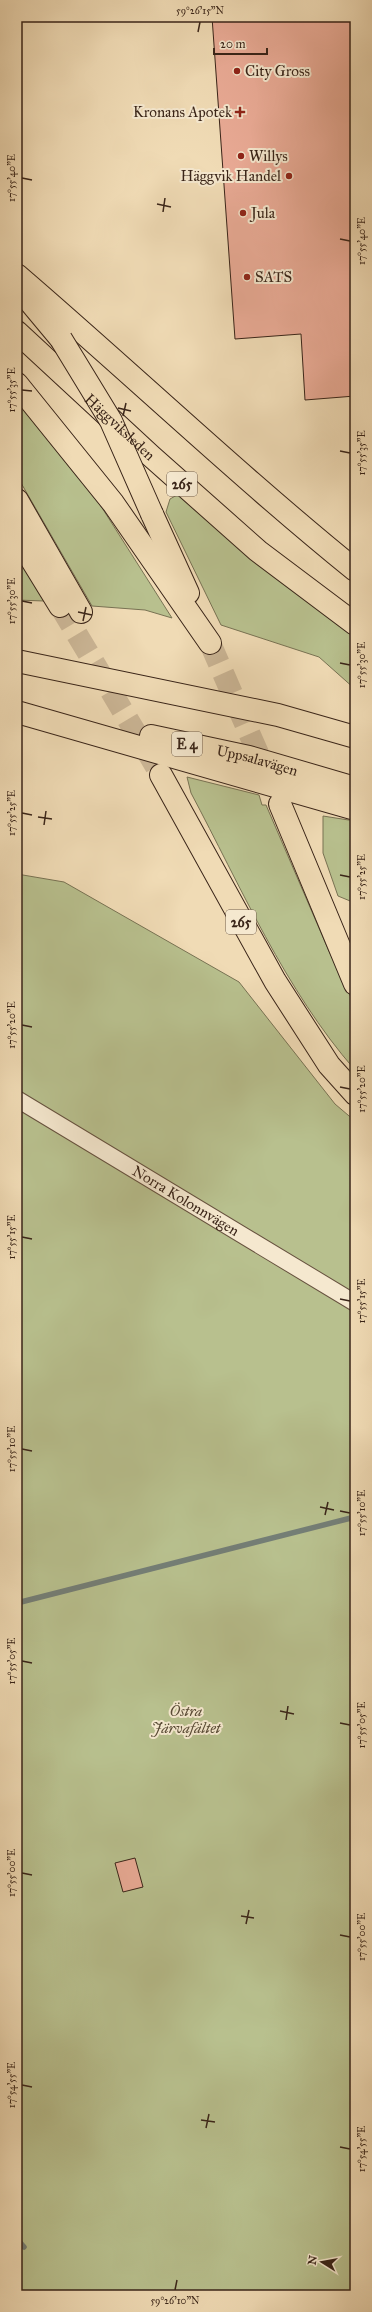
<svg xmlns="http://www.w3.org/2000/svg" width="372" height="2312" viewBox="0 0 372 2312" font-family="'IM FELL Great Primer',serif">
<rect width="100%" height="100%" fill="#f0dbb5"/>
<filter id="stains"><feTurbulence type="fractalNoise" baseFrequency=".005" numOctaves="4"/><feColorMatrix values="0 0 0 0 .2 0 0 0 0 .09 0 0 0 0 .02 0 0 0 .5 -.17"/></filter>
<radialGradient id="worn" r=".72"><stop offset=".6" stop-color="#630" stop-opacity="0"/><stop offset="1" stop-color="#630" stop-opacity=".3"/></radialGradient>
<path fill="#b8c08e" stroke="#787253" d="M17 401 78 470 172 618 145 610 92 606 17 476Z
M177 495 186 497 355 634V689L319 657 221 625 166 512 170 499Z
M17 555 44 601 17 600Z
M187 777 259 795 262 805H266L328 949 355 1006V1070C285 990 241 887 191 793Z
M323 816 355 821V903L338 896 323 853Z
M17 874 64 882 239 982 335 1104 355 1121V2295H17Z"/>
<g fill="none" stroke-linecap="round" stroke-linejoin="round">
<path stroke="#747e76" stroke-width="5.5" d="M17 1603 355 1517
M17 2239 24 2247"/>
</g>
<path fill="#e9aa95" stroke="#392418" d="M212 17H355V396L305 400 301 334 235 339Z
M135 1858 143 1887 123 1892 115 1863Z"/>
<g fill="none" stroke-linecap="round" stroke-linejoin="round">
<path stroke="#cbb696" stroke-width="22" stroke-dasharray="22 11" stroke-linecap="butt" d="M60 606 161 775
M210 643 267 774"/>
<defs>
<g id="street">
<path id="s1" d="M17 1099 355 1303"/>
</g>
<g id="highway">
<path d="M17 275C130 372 239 476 355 570"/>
<path d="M26 297 61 339"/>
<path id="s2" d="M17 332 151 456 258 551 355 624"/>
<path d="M17 384 113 503 210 643"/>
<path d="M17 500 81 612"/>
<path d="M152 514 188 593"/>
<path d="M17 536 60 606"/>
<path d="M17 661 278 715 355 737"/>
<path d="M17 712 355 809"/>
<path id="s3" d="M151 736 249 757 355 788"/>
<path d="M161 775 275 981 329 1065 355 1094"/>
<path d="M280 804 355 984"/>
</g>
</defs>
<use href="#street" stroke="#67523f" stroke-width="18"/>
<use href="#highway" stroke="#392418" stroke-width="24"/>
<use href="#street" stroke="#f5e8cf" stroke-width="16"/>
<use href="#highway" stroke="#f0dbb5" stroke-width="22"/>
<defs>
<path id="highway-bridge" d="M61 339 111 421 152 514"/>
</defs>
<use href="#highway-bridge" stroke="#392418" stroke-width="24" stroke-linecap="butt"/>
<use href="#highway-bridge" stroke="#f0dbb5" stroke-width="22"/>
</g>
<path fill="none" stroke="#392418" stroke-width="1.5" d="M198 32 200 22M22 178 32 180M157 204 171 207M163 212 165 198M340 239 350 241M22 390 32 391M118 408 131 411M123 416 126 403M340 451 350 453M22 601 32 603M78 612 92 615M83 621 86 607M340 663 350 665M22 813 32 815M38 817 52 819M44 825 46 811M340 875 350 877M22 1025 32 1027M340 1087 350 1089M22 1237 32 1239M340 1299 350 1301M22 1449 32 1451M320 1507 334 1510M340 1511 350 1513M325 1515 328 1502M22 1661 32 1663M280 1711 294 1714M286 1720 288 1706M340 1723 350 1725M22 1873 32 1875M241 1916 254 1918M246 1924 249 1910M340 1935 350 1937M22 2085 32 2087M201 2120 215 2122M206 2128 209 2114M340 2147 350 2149M175 2290 177 2280"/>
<g fill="#8f2418" stroke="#f5e8cf" stroke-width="1.5">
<circle cx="237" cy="71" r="4"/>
<path d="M238 106h4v4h4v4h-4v4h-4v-4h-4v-4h4z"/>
<circle cx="241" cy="156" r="4"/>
<circle cx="289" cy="176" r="4"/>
<circle cx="243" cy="213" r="4"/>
<circle cx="247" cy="277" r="4"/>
</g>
<g text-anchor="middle" stroke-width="4" stroke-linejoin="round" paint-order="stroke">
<g fill="#f5e8cf" stroke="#715f4f" stroke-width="1">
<rect x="167" y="472" width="30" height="24" rx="3"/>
<rect x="172" y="732" width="30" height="24" rx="3"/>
<rect x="226" y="910" width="30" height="24" rx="3"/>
</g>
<g font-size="14" font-weight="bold" fill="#392418">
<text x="182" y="489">265</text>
<text x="187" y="749">E 4</text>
<text x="241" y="927">265</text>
</g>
<g font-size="15" fill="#392418" stroke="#f5e8cf" text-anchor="start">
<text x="245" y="76">City Gross</text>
<text x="232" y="117" text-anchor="end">Kronans Apotek</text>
<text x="249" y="161">Willys</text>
<text x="281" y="181" text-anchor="end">Häggvik Handel</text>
<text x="251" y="218">Jula</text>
<text x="255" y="282">SATS</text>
</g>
<g font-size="15" fill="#392418" stroke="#f5e8cf">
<text dy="5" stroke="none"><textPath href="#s2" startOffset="140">Häggviksleden</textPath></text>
<text dy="5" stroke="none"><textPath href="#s3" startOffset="109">Uppsalavägen</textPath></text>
<text dy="5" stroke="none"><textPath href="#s1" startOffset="197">Norra Kolonnvägen</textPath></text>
</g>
<g font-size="15" font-style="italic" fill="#594b36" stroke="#f5e8cf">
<text x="186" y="1716">Östra<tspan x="186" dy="17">Järvafältet</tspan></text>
</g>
</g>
<rect width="372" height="2312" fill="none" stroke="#f0dbb5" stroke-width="44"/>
<g transform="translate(322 2262) rotate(281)" stroke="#f5e8cf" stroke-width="3" paint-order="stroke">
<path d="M0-3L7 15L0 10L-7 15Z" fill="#392418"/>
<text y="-6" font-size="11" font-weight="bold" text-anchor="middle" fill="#392418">N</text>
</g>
<path d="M214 48v6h53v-6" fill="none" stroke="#392418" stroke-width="2"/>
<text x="220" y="48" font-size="12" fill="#392418" stroke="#f5e8cf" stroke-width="3" paint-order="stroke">20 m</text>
<rect x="22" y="22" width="328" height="2268" fill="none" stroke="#392418" stroke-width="1.5"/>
<g font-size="10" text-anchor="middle" fill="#392418">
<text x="200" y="14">59°26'15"N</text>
<text transform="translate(11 178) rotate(-90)" y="4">17°55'40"E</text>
<text transform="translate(361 241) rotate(-90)" y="4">17°55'40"E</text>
<text transform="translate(11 390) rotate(-90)" y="4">17°55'35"E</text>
<text transform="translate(361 453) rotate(-90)" y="4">17°55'35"E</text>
<text transform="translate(11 601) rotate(-90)" y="4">17°55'30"E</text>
<text transform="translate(361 665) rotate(-90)" y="4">17°55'30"E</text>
<text transform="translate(11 813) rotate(-90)" y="4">17°55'25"E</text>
<text transform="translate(361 877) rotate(-90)" y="4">17°55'25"E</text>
<text transform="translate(11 1025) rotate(-90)" y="4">17°55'20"E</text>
<text transform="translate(361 1089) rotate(-90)" y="4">17°55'20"E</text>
<text transform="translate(11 1237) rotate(-90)" y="4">17°55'15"E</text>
<text transform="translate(361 1301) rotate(-90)" y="4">17°55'15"E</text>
<text transform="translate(11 1449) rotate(-90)" y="4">17°55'10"E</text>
<text transform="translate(361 1513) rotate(-90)" y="4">17°55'10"E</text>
<text transform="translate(11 1661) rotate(-90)" y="4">17°55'05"E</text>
<text transform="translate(361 1725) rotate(-90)" y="4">17°55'05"E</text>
<text transform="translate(11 1873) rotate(-90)" y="4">17°55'00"E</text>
<text transform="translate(361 1937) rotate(-90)" y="4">17°55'00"E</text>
<text transform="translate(11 2085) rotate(-90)" y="4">17°54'55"E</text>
<text transform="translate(361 2149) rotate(-90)" y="4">17°54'55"E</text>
<text x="175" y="2304">59°26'10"N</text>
</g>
<rect width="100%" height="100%" filter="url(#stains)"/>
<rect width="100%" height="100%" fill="url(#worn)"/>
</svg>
